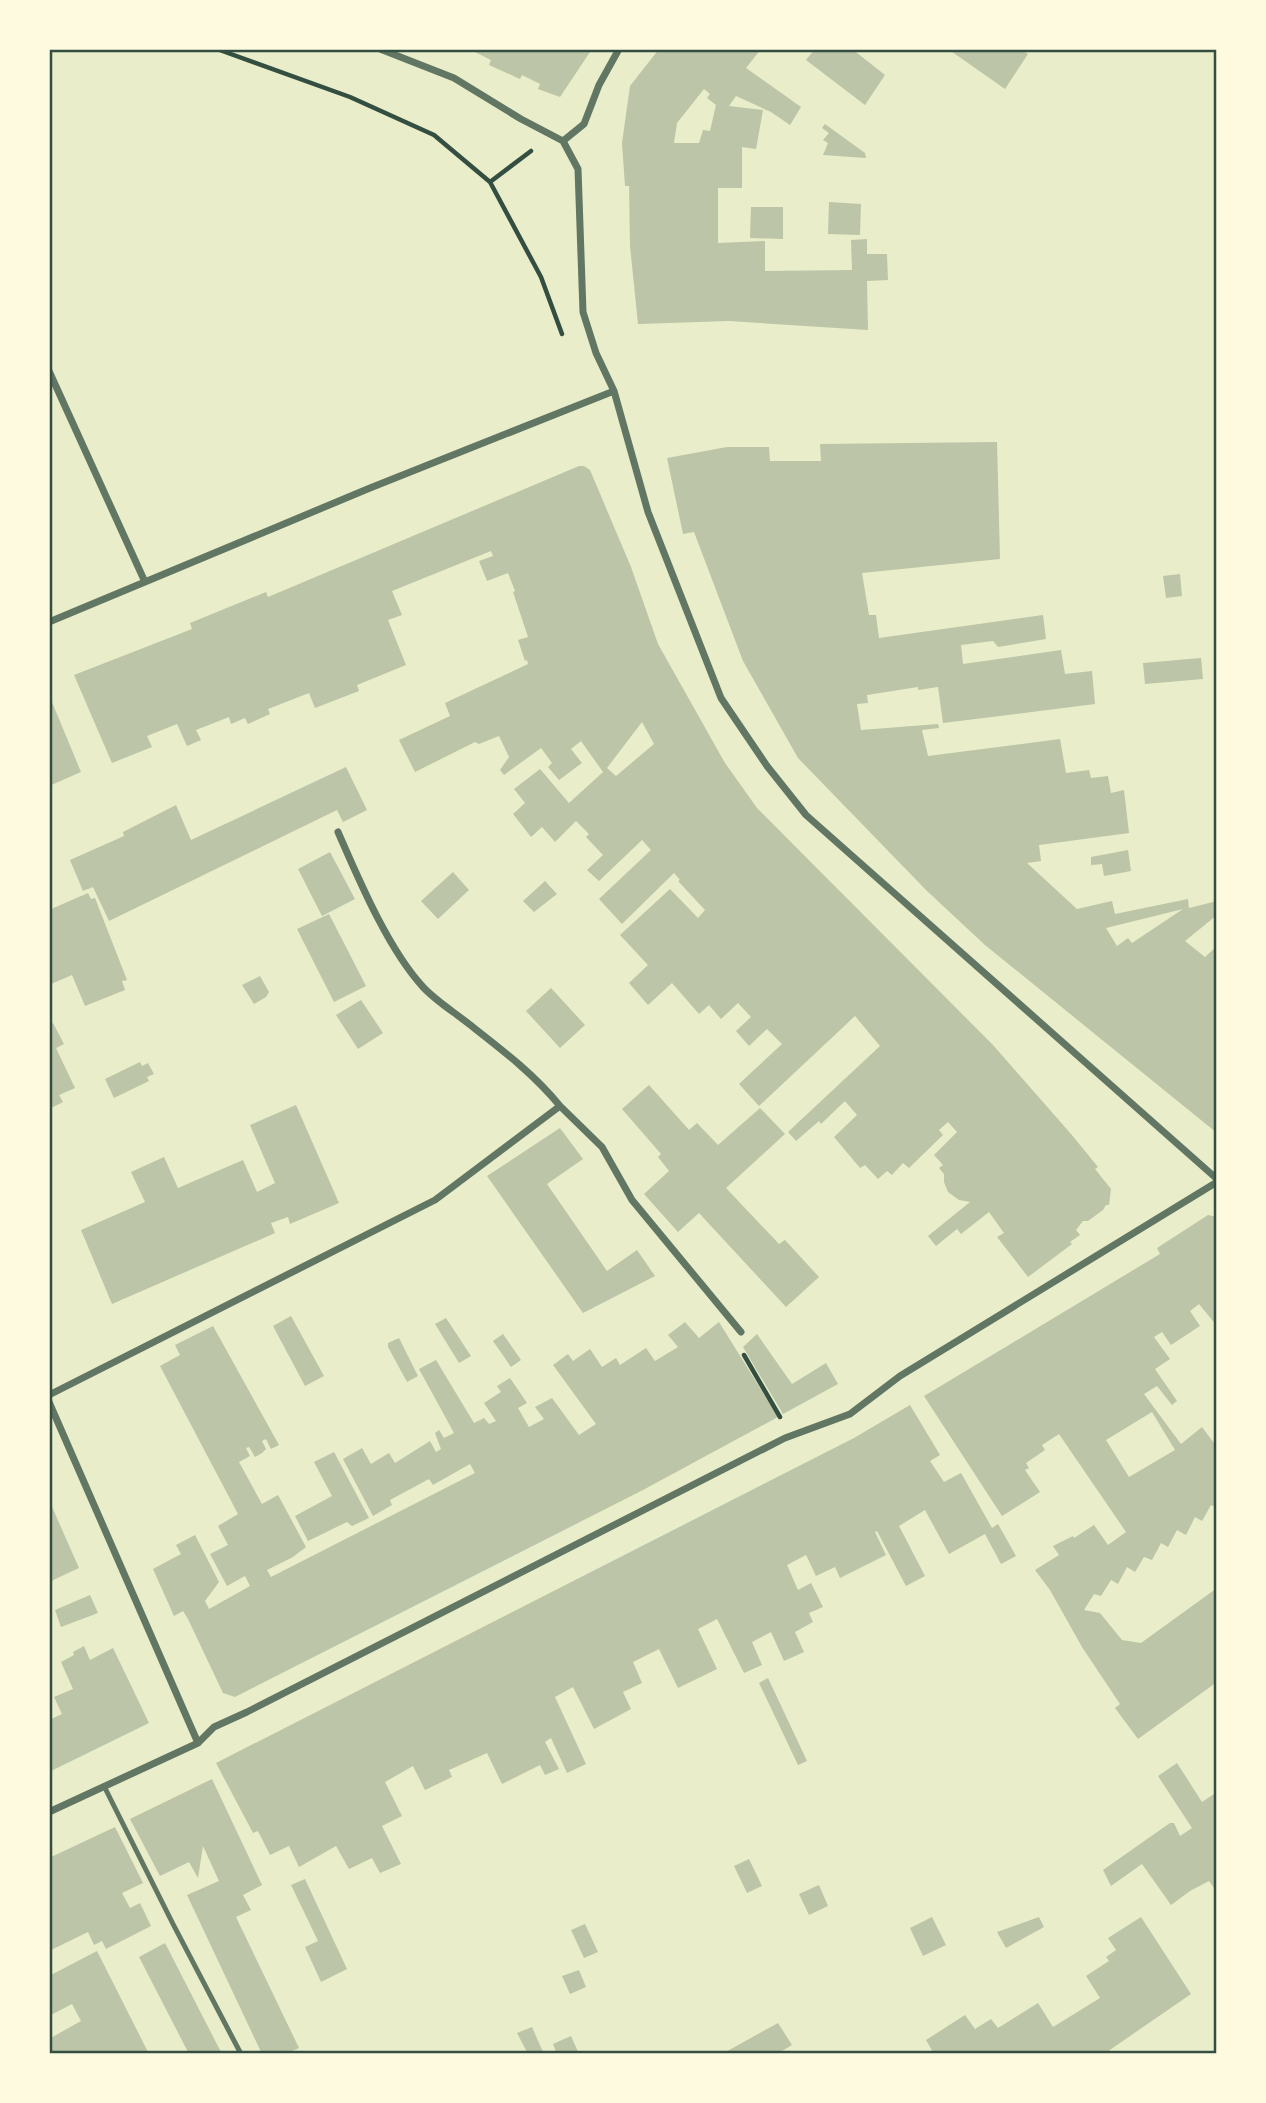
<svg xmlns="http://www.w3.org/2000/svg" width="1266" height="2103" viewBox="0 0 1266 2103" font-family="Montserrat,sans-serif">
<rect width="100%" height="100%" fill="#e9edc9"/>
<path fill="#bcc5a7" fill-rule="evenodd" d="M469 49H592L560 97 538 89 540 84 522 75 520 79 489 65 491 60Z
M659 49H761L746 68 801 107 790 125 771 112 736 96 729 106 763 110 756 149 742 147V188H718V243L765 241V271L852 270 851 240 867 239V254H887L888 280 867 281 868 330 729 321 638 324 630 246 629 186H625L622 143 630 86ZM704 89 710 94 707 98 716 105 710 131 703 130 699 143H674L677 123Z
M815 49H852L885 75 865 105 806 60Z
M948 49H1020L1028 54 1005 89Z
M825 124 865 153 866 158 823 155 828 143 823 140 829 133 822 128Z
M829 202 861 204 860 235 828 234Z
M751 207H783V239L750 238Z
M997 442 1000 559 862 573 869 615H876L879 638 1043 615 1046 639 998 647 993 641 961 645 963 664 1061 650 1065 674 1092 671 1095 704 943 723 938 687 918 690V687L867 695 868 703 857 704 861 730 938 724 939 728 922 730 928 756 1060 739 1066 773 1089 770 1091 778 1108 776 1111 793 1124 790 1129 833 1039 845 1041 861 1027 863 1077 909 1112 901 1115 914 1188 899 1189 908 1217 901V915L1185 941 1205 957 1217 946V1133L985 945 927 891 798 758 743 661 694 532 683 534 667 458 727 447H769L770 461H821L820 444ZM1183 909 1132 943 1128 938 1117 946 1106 928Z
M579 466H584L590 470 631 567 658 644 725 763 757 808 993 1045 1071 1134 1098 1167 1095 1169 1111 1189 1109 1205H1106L1103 1210 1088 1221H1083L1076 1230 1080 1235 1070 1242 1072 1244 1028 1277 997 1237 1004 1233 989 1212 961 1234 957 1229 936 1246 928 1236 970 1202 959 1200 948 1192 944 1182V1174L939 1168 943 1165 934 1155 957 1132 948 1122 939 1130 943 1135 909 1168 903 1163 892 1175 887 1171 878 1179 865 1165 860 1168 834 1137 857 1115 845 1101 821 1124 819 1121 796 1141 788 1132 880 1046 855 1016 759 1106 739 1084 782 1044 767 1029 749 1046 736 1031 751 1017 738 1003 721 1019 709 1005 699 1014 672 983 648 1005 629 983 648 965 620 935 670 889 698 918 705 910 678 881 680 880 674 873 622 924 599 899 651 850 642 840 599 881 587 870 603 855 586 837 589 834 576 821 555 842 542 827 531 837 513 814 525 803 514 789 540 769 569 803 603 772 581 741 571 749 582 763 559 780 548 767 552 763 541 748 504 775 500 770 509 757 499 736 479 744 475 742 415 772 399 740 450 716 445 703 528 664 527 660 525 661 518 640 528 637 513 592 515 591 508 573 487 581 479 561 493 556 491 551 392 591 402 615 388 620 406 665 357 685 359 691 315 708 309 693 268 709 270 714 248 724 245 718 231 724 229 717 196 730 201 740 187 746 177 724 147 736 152 747 112 763 74 675 192 629 190 623 266 592 268 597ZM642 722 654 744 616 776 607 768Z
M1180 574 1182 596 1166 598 1163 576Z
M1201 658 1203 679 1145 684 1143 663Z
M49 695 81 772 49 786Z
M346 767 367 810 343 822 337 810 109 921 93 887 83 891 70 860 124 836 123 832 176 805 191 840Z
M1128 850 1131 871 1104 876 1102 864 1091 865V857Z
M330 852 355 899 322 916 298 869Z
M453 872 469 890 438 919 421 901Z
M545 881 557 894 534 912 523 901Z
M88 893 91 899 95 898 127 980 122 981 125 990 85 1006 72 975 49 985V910Z
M329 914 366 986 334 1002 297 929Z
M260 976 269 992 266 997 254 1004 242 985Z
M551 988 585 1025 560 1048 526 1011Z
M361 1000 383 1033 358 1049 336 1015Z
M49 1013 52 1020 51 1024 53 1023 64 1044 56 1048 75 1088 59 1095 63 1102 49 1109Z
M140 1062 142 1066 148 1063 154 1074 147 1077 149 1081 114 1098 105 1079Z
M649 1085 689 1130 697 1123 718 1145 760 1108 785 1134 726 1188 779 1244 785 1240 819 1277 786 1307 699 1213 678 1232 644 1194 669 1171 658 1157 661 1154 622 1109Z
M296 1105 339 1203 290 1224 288 1217 271 1223 275 1233 112 1304 81 1230 145 1202 131 1172 164 1157 178 1188 243 1160 257 1192 275 1183 250 1125Z
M560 1128 583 1159 547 1184 607 1271 637 1250 655 1276 583 1313 487 1176Z
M1208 1215 1217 1217V1326L1199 1304 1190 1311 1200 1326 1171 1345 1162 1332 1154 1337 1170 1359 1155 1369 1177 1401 1172 1405 1157 1386 1144 1394 1181 1444 1202 1427 1217 1447V1508L1211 1505 1202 1521 1195 1517 1186 1535 1177 1530 1168 1547 1161 1543 1152 1560 1144 1557 1135 1572 1127 1567 1118 1584 1111 1580 1101 1596 1094 1594 1084 1610 1100 1613 1122 1640 1141 1643 1217 1588V1682L1138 1739 1115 1708 1120 1704 1082 1647 1050 1590 1035 1570 1059 1555 1053 1546 1073 1536 1074 1538 1094 1525 1108 1545 1126 1532 1059 1434 1042 1445 1045 1450 1026 1463 1029 1468 1025 1470 1040 1492 1002 1516 924 1396 1160 1254 1157 1248ZM1152 1412 1175 1450 1129 1477 1106 1440Z
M291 1316 324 1376 305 1386 273 1326Z
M446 1318 471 1356 459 1363 435 1324Z
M685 1322 699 1338 719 1322 778 1417 643 1490 235 1697 223 1693 188 1619 183 1611 174 1616 153 1569 181 1554 176 1545 195 1535 219 1582 205 1601 209 1609 250 1586 245 1576 227 1586 210 1554 228 1545 218 1526 238 1514 160 1366 180 1355 175 1345 213 1326 279 1445 271 1449 266 1439 262 1441 266 1449 262 1453 255 1457 249 1447 246 1448 250 1456 239 1462 262 1504 278 1495 306 1547 293 1557 267 1570 271 1577 475 1473 470 1464 433 1485 429 1479 390 1500 392 1505 373 1516 343 1459 362 1448 371 1464 389 1453 395 1463 430 1441 436 1452 441 1449 435 1433 439 1430 444 1438 454 1433 419 1369 436 1360 474 1423 484 1418 489 1424 496 1421 484 1403 501 1392 497 1386 510 1378 527 1403 518 1408 529 1427 544 1419 535 1407 552 1398 579 1435 596 1424 553 1365 568 1354 573 1361 590 1349 602 1367 616 1358 620 1365 646 1348 655 1361 678 1347 668 1335Z
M503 1334 521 1360 511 1367 493 1341Z
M757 1334 792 1384 826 1363 838 1384 783 1414 743 1347Z
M399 1338 418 1376 407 1382 388 1347V1343Z
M910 1405 940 1455 930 1461 944 1482 961 1473 992 1528 998 1524 1016 1556 1001 1564 985 1534 949 1554 925 1510 899 1526 925 1576 906 1586 877 1531 875 1532 886 1555 840 1578 835 1567 816 1576 806 1555 787 1565 798 1590 811 1583 823 1607 809 1613 813 1622 795 1632 804 1652 784 1661 771 1632 752 1642 762 1665 744 1673 717 1619 698 1629 717 1669 678 1688 659 1649 633 1662 642 1683 623 1692 631 1709 594 1729 573 1687 555 1697 586 1764 567 1773 551 1738 545 1742 559 1769 545 1775 540 1765 502 1784 487 1753 449 1770 452 1777 425 1790 413 1766 385 1782 402 1816 382 1826 401 1864 380 1873 372 1858 349 1869 336 1846 299 1867 289 1846 270 1855 258 1831 253 1833 216 1763 854 1438Z
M334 1452 369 1518 352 1526 347 1522 308 1541 295 1516 332 1496 314 1462Z
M49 1500 79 1568 49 1582Z
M90 1595 98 1613 61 1627 55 1610Z
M84 1646 90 1660 113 1648 149 1723 49 1772V1720L62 1714 54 1697 73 1689 61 1662 74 1655 73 1652Z
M768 1678 807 1761 798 1765 759 1683Z
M1177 1763 1202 1802 1217 1792V1892L1209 1881 1190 1891 1171 1905 1142 1864 1111 1886 1103 1870 1170 1823H1174L1180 1836 1192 1828 1158 1776Z
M212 1779 262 1885 243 1895 251 1910 236 1917 299 2048 285 2054H262L187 1895 219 1881 203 1846 198 1878 189 1862 160 1876 130 1819Z
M115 1827 143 1883 122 1893 130 1908 140 1903 151 1926 106 1949 102 1941 94 1945 88 1932 49 1951V1858Z
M749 1859 762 1886 747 1893 734 1866Z
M305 1879 347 1969 321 1982 305 1947 318 1941 291 1885Z
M819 1885 828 1906 809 1915 799 1894Z
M932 1917 946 1945 923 1956 910 1928Z
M1039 1917 1044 1927 1006 1948 997 1932Z
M1141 1917 1191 1994 1104 2054H934L926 2040 965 2015 975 2029 991 2019 998 2028 1038 2003 1053 2027 1100 1998 1086 1976 1109 1961 1106 1957 1116 1950 1108 1938Z
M585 1924 598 1952 584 1958 571 1930Z
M165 1943 222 2054H189L139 1957Z
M97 1951 149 2054H49V2039L81 2021 72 2004 49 2016V1976Z
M579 1970 586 1987 570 1994 562 1976Z
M778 2023 792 2045 777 2054H722Z
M532 2027 543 2052 538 2054H528L517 2033Z
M571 2036 579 2054H557L553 2044Z"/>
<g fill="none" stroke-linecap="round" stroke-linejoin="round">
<path stroke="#344e41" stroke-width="4.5" d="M217 49 350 97 434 135 490 182 541 277 562 334
M490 182 531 151
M744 1355 780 1417"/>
<path stroke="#617663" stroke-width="5" d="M104 1786 173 1924 241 2054"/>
<path stroke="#617663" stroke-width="7" d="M380 49 454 78 521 119 563 141
M563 141 578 169 583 312 596 353 614 391 648 512 721 698 767 766 806 815 1217 1179
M563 141 584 124 599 85 619 49
M49 371 145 582
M49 622 370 488 614 391
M560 1106 602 1147 632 1200 741 1332
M49 1395 435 1200 560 1106C534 1074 501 1049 469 1024 454 1012 436 1001 423 987 388 949 359 880 338 832
M49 1402 198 1743
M49 1812 198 1743 214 1727 247 1712 785 1438 850 1414 900 1376 1217 1182"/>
</g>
<rect width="1266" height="2103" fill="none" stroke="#fefae0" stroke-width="102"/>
<rect x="51" y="51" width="1164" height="2001" fill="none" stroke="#344e41" stroke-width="2.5"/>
</svg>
